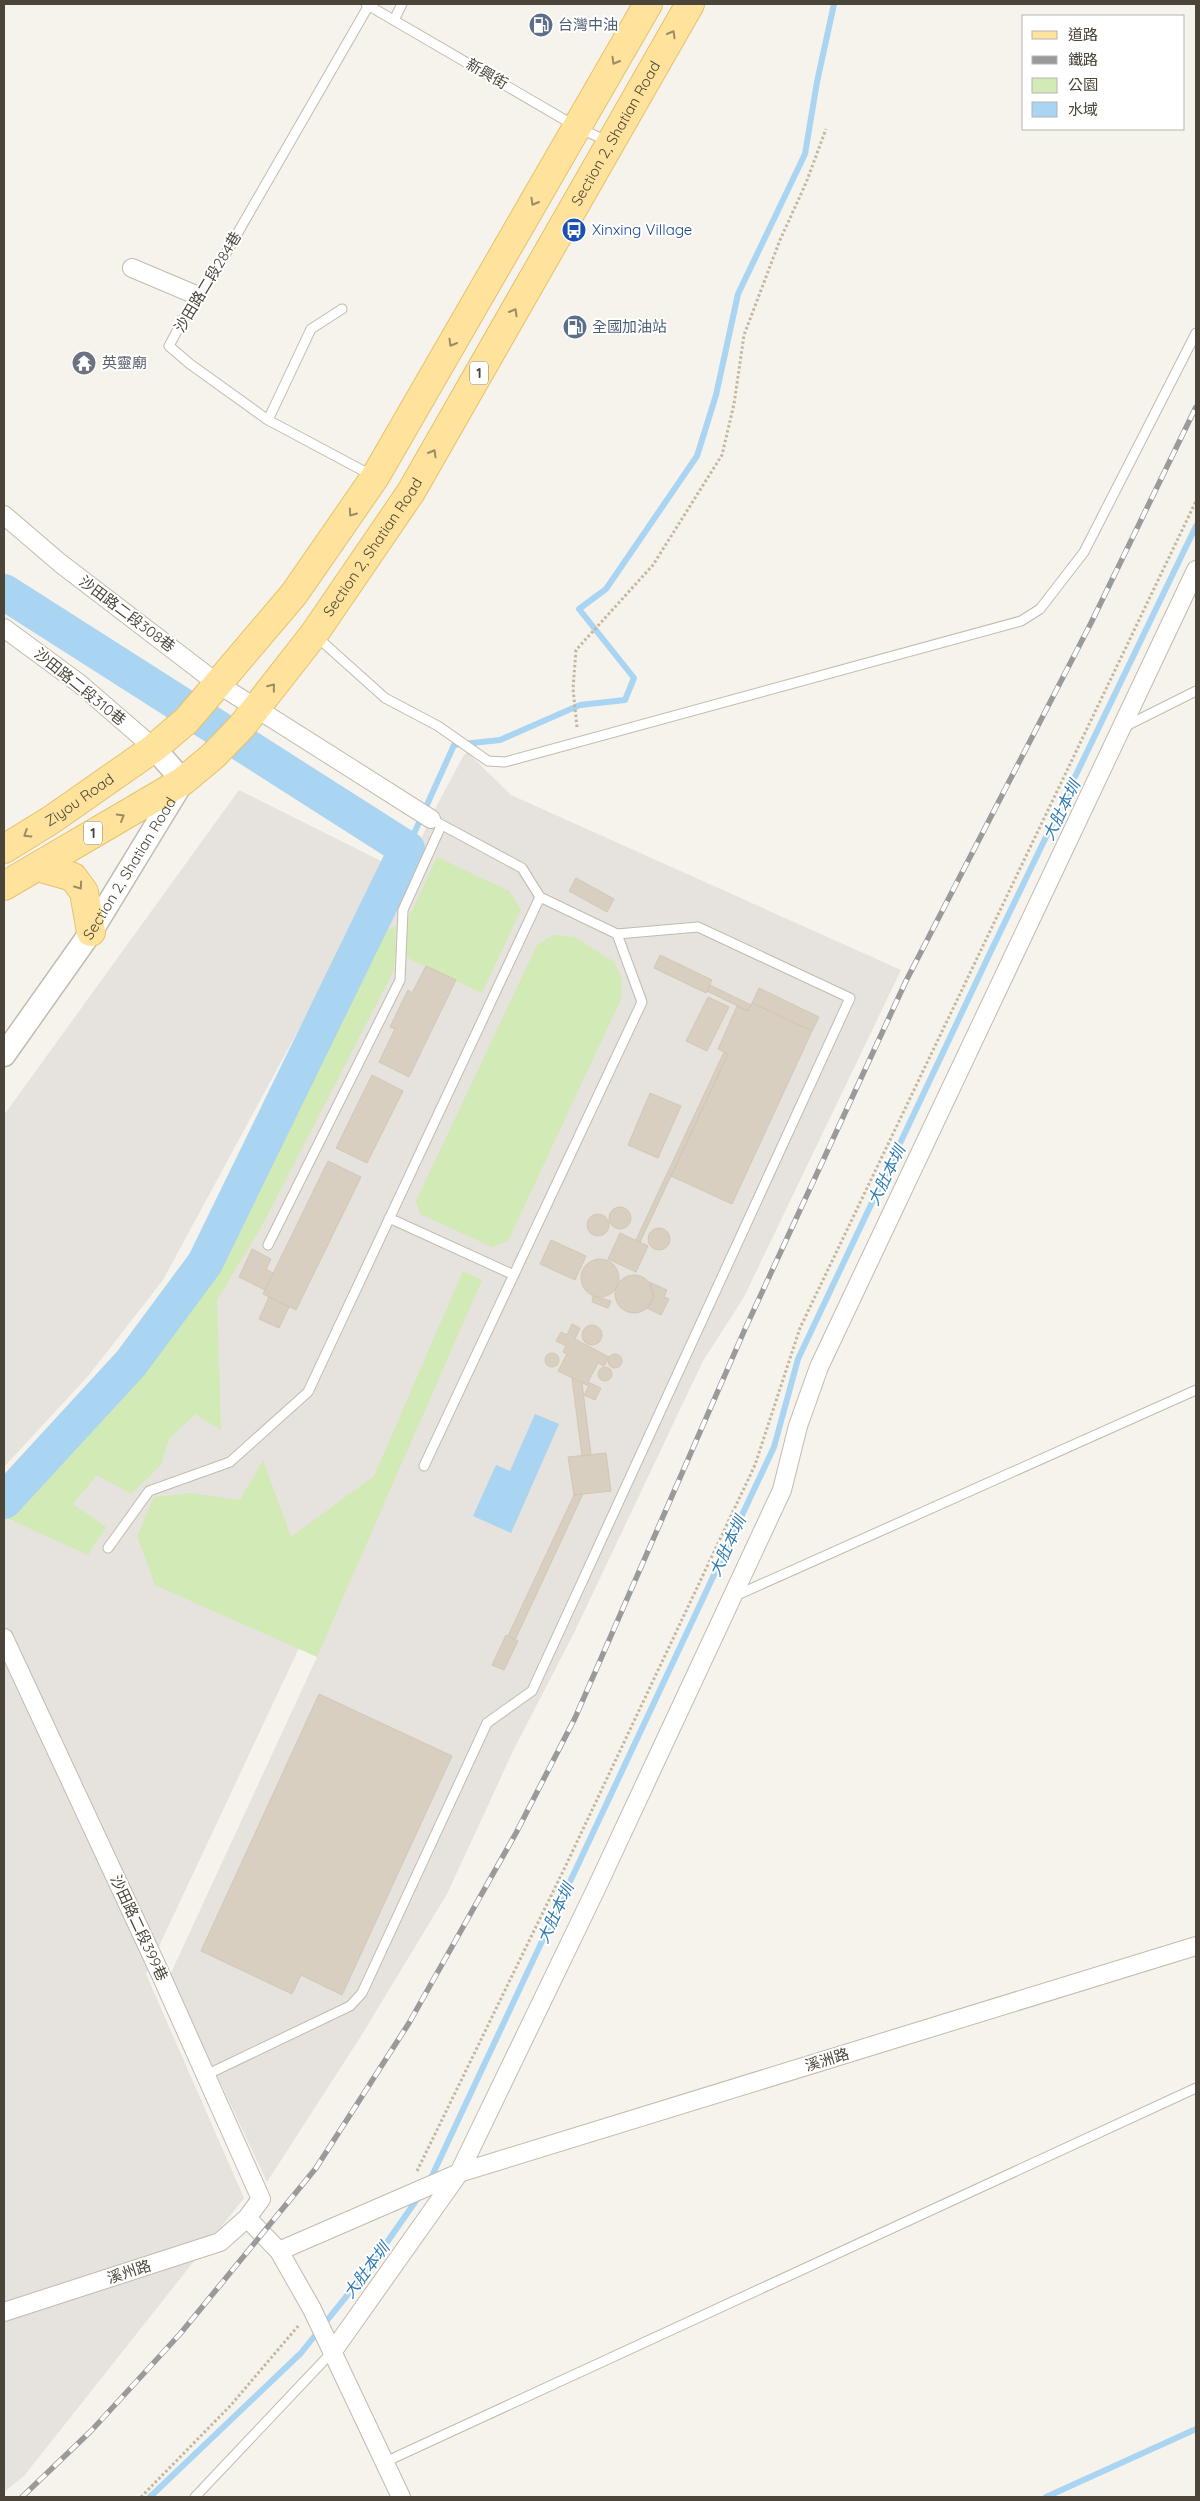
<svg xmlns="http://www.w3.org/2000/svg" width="1200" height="2501" viewBox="0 0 1200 2501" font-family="Quicksand,'Noto Sans TC',sans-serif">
<rect width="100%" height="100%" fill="#f6f3ec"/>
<path fill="#e6e2dd" d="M467 752 511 795 901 970 744 1297 703 1361 574 1633 514 1749 447 1894 361 2036 267 2182 170 1975 317 1657 299 1648 146 1974 244 2198 24 2476 4 2492V1517L12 1521 214 1279 437 805 464 755Z
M239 790 383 862 368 901 163 1280 89 1375 4 1467V1115Z"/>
<path fill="#d2eab5" d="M437 857 509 891 521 909 482 993 395 952 394 970 263 1224 217 1300 221 1430 195 1414 169 1439 161 1465 131 1494 97 1475 73 1504 106 1527 88 1555 4 1517V1506L112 1393 183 1301 356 945 396 926 395 946Z
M553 935 575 937 614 962 621 976 622 997 508 1241 492 1247 420 1214 416 1201 537 945Z
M463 1271 482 1280 317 1657 155 1585 137 1536 154 1497 190 1493 240 1500 263 1460 291 1537 374 1476Z"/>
<path fill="#a9d4f2" d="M535 1414 559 1424 511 1533 473 1516 496 1465 510 1471Z"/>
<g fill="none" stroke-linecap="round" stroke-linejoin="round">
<path stroke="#a9d4f2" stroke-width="6" d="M407 849 454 745 500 740 580 705 625 700 634 678 579 609 606 589 697 456 716 395 738 294 805 154 817 82 834 4
M430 2180 774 1447 798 1359 990 953 1196 526
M150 2497 301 2353 369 2268 420 2195
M1046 2497 1196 2429"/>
<path stroke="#a9d4f2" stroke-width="36" d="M4 592 407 849 205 1263 131 1363 4 1501"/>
</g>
<path fill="#d8cfc1" stroke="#d3c7b4" d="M576 878 614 899 607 912 569 891Z
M660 955 712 980 706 993 654 968Z
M426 966 456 980 409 1077 379 1062 395 1029 390 1027 408 990 412 993Z
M710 985 751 1005 748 1011 707 991Z
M759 988 819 1017 812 1031 752 1003Z
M708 997 729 1007 707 1051 686 1041Z
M752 1003 812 1031 732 1204 671 1176 728 1054 718 1049 737 1006 748 1011Z
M724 1052 728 1054 671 1176 640 1242 636 1240Z
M372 1075 403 1091 367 1163 336 1148Z
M650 1093 681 1106 658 1158 628 1145Z
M328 1161 361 1177 296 1310 263 1294Z
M609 1218a11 11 0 1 1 22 0a11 11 0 1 1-22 0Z
M587 1225a11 11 0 1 1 22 0a11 11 0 1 1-22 0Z
M648 1239a11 11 0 1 1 22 0a11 11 0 1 1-22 0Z
M620 1233 648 1246 636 1272 608 1259Z
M551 1240 586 1256 575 1280 540 1264Z
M252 1249 271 1259 266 1269 273 1273 265 1290 239 1277Z
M581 1278a19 19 0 1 1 38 0a19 19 0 1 1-38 0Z
M615 1294a19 19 0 1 1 38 0a19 19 0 1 1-38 0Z
M649 1282 667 1290 664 1297 669 1299 661 1315 647 1308 654 1296Z
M593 1296 611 1301 608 1308 592 1302Z
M269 1297 289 1307 279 1328 259 1319Z
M572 1324 580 1328 575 1339 609 1357 604 1366 598 1363 588 1382 601 1388 595 1400 584 1395 589 1386 558 1371 567 1354 563 1352 566 1346 556 1341 561 1332 567 1335Z
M582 1335a10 10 0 1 1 20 0a10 10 0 1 1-20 0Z
M545 1360a7 7 0 1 1 14 0a7 7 0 1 1-14 0Z
M608 1361a7 7 0 1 1 14 0a7 7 0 1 1-14 0Z
M598 1374a7 7 0 1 1 14 0a7 7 0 1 1-14 0Z
M572 1378 582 1383 591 1455 582 1456Z
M606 1453 611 1491 574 1495 568 1457Z
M583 1494 515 1640 508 1636 574 1495Z
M506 1635 518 1641 504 1670 492 1665Z
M319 1694 452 1756 342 1995 301 1975 292 1994 201 1951Z"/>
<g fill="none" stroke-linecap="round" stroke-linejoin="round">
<defs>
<path id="service" d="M366 4 577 127 609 142
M369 5 214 274 196 295 169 346 190 364 268 420 373 476
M394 20 402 4
M268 420 311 329 342 309
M317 637 385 698 438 726 488 761 505 762 1021 621 1040 609 1084 552 1196 333
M1124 727 1196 691
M389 1218 514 1275
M268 1245 400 980 403 910 441 826
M424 1466 642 1002 617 934 540 897 522 868 431 819
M108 1548 149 1491 230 1462 308 1392 540 897
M735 1596 1196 1390
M206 2075 350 2006 362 1993 487 1723 532 1691 850 998 698 927 617 934
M385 2462 1196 2088
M195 2497 333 2351"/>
<path id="minor" d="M132 268 196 295
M4 515 60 563 218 684 431 819
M4 628 80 684 154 748
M4 1638 160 1973 261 2199 247 2218 220 2242 4 2312
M247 2218 279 2251 312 2309 401 2497
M279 2251 459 2173 1196 1946
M333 2351 459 2173 596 1889 782 1490 798 1426 819 1367 1196 570"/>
<g id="tertiary">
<path id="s1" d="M4 1055 91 932 183 781 154 748"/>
</g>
<g id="primary">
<path id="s2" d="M4 849 51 820 154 748 187 720 294 594 375 477 648 4"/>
<path d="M38 867 73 877 84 892 91 932"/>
<path id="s3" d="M4 886 183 781 213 756 242 726 314 634 411 492 690 4"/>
</g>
</defs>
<use href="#service" stroke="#c2bbae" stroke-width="11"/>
<use href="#minor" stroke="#c2bbae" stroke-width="20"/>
<use href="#tertiary" stroke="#c2bbae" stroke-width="25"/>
<use href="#primary" stroke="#e6c16a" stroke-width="30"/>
<path stroke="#c4b79f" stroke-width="3" stroke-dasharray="2.5 2.5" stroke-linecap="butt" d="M577 727 573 689 576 650 653 565 722 455 734 404 744 335 780 240 806 183 826 129
M417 2171 567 1863 755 1465 800 1328 1196 501
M141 2497 231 2405 299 2325"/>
<use href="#service" stroke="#fff" stroke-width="9"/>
<use href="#minor" stroke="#fff" stroke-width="18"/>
<use href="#tertiary" stroke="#fff" stroke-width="22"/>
<use href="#primary" stroke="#ffe39c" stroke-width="28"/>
<defs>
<path id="rail" d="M22 2497 91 2431 180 2334 316 2168 409 2023 516 1833 575 1718 745 1329 906 981 1091 623 1196 407"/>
</defs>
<use href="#rail" stroke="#9a9a9a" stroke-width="5.5"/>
<use href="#rail" stroke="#fff" stroke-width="4" stroke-dasharray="11" stroke-linecap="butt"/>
</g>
<defs><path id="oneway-chevron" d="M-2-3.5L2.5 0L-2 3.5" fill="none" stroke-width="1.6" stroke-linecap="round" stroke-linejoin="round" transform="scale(1.25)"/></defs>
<g stroke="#9c8c66">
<use href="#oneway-chevron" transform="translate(672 34) rotate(-60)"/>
<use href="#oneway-chevron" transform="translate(615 61) rotate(120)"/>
<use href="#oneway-chevron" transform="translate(534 202) rotate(120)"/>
<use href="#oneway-chevron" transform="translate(514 312) rotate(-60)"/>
<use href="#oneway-chevron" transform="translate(452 343) rotate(120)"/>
<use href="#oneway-chevron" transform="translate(433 453) rotate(-60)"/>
<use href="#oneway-chevron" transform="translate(352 513) rotate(125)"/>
<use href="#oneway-chevron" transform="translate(272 687) rotate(-51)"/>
<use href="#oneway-chevron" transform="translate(121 817) rotate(-30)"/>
<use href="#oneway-chevron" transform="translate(27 834) rotate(148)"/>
<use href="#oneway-chevron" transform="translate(79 886) rotate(55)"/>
</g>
<defs>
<symbol id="fuel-disc" viewBox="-11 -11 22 22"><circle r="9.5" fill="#5c6f8a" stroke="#fff"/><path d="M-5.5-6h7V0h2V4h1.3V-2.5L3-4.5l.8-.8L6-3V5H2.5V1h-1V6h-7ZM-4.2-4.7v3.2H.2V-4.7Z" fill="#fff"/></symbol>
<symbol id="bus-disc" viewBox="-11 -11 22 22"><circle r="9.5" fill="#1a4fb4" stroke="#fff"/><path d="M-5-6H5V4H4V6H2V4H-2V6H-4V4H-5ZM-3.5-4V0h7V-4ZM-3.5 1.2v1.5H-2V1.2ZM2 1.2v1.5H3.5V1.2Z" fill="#fff"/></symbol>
<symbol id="temple-disc" viewBox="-11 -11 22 22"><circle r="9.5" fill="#6b7280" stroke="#fff"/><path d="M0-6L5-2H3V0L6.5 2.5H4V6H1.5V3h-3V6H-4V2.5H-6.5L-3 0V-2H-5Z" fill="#fff"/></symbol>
</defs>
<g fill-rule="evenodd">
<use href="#fuel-disc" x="527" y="11" width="28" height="28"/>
<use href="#bus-disc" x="560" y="216" width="28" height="28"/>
<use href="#fuel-disc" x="561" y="313" width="28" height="28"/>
<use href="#temple-disc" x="70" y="349" width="28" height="28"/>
</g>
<g text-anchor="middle" stroke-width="4" stroke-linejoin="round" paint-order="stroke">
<g fill="#fff" stroke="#817c74" stroke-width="1">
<rect x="470" y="361.5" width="18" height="23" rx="4"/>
<rect x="84" y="821.5" width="18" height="23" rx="4"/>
</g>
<g font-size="14" font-weight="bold" fill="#4b4439">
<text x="479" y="378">1</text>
<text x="93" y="838">1</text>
</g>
<g font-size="15" fill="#4e5e75" stroke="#fff" text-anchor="start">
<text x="558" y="30">台灣中油</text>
<text x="592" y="332">全國加油站</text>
</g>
<g font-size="15" fill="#4b4439" stroke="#fff">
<text transform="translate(487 74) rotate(30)" y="5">新興街</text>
<text dy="5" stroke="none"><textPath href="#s3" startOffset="990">Section 2, Shatian Road</textPath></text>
<text transform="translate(208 282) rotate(-59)" y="5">沙田路二段284巷</text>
<text dy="5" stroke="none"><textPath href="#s3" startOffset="510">Section 2, Shatian Road</textPath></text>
<text transform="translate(127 614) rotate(37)" y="5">沙田路二段308巷</text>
<text transform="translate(80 687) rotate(39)" y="5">沙田路二段310巷</text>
<text dy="5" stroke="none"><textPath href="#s2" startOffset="90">Ziyou Road</textPath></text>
<text dy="5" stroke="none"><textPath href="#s1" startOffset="225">Section 2, Shatian Road</textPath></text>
<text transform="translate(139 1928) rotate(65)" y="5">沙田路二段399巷</text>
<text transform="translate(827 2060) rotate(-17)" y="5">溪洲路</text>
<text transform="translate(129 2272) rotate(-18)" y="5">溪州路</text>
</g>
<g font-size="15" fill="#164399" stroke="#fff" text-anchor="start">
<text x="592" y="235">Xinxing Village</text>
</g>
<g font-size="15" fill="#5b616d" stroke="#fff" text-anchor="start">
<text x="102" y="368">英靈廟</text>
</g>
<g font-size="16" font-style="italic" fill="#2e7ab2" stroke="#fff">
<text transform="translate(1061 810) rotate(-64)" y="6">大肚本圳</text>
<text transform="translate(886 1175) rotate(-64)" y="6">大肚本圳</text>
<text transform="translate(727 1546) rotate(-65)" y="6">大肚本圳</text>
<text transform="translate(555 1913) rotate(-65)" y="6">大肚本圳</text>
<text transform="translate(366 2270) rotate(-53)" y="6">大肚本圳</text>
</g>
</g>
<rect width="1200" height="2501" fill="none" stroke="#4b4439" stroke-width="10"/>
<rect x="1022" y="15" width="162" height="115" fill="#ffffff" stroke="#b7b4b0"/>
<rect x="1032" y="31" width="25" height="8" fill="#ffe39c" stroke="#b7b4b0"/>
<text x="1068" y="40" font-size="15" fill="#4b4439">道路</text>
<rect x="1032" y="56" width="25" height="8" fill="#9a9a9a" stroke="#b7b4b0"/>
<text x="1068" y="65" font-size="15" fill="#4b4439">鐵路</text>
<rect x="1032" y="78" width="25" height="15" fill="#d2eab5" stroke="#b7b4b0"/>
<text x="1068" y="90" font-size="15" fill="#4b4439">公園</text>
<rect x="1032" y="102" width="25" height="15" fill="#a9d4f2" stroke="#b7b4b0"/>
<text x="1068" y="115" font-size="15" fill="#4b4439">水域</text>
</svg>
